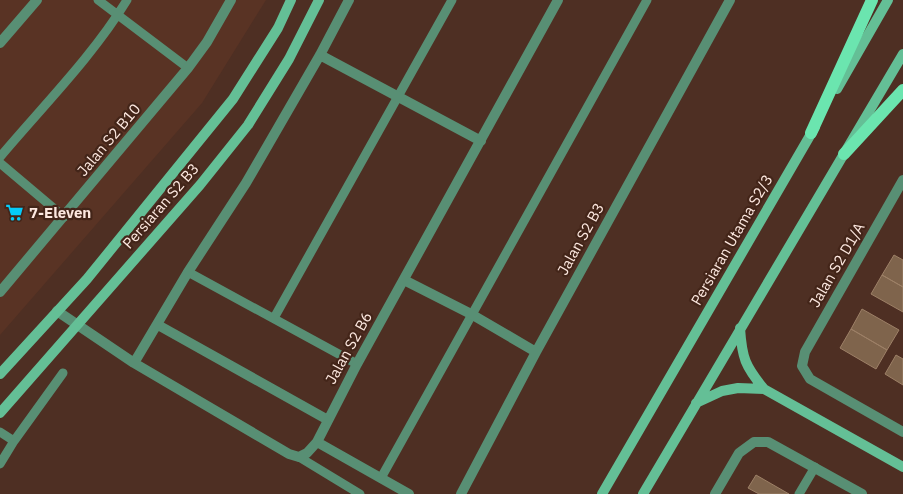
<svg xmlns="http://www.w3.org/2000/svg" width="903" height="494" viewBox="0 0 903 494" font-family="'IBM Plex Sans',sans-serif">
<rect width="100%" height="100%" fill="#4e2f23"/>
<path fill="#593324" d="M0 0H266L202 103 0 335Z"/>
<path fill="#7f644c" stroke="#9d8067" d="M894 255 903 260V287L882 275Z
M882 275 903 287V312L871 294Z
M862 309 899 330 887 350 851 329Z
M851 329 887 350 876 369 840 348Z
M896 355 903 359V385L885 374Z
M756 475 789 494H759L748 488Z"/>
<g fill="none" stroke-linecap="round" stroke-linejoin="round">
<path stroke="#588f74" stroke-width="9" d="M98 0 188 68
M0 157C42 107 93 56 127 0
M0 163 64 217
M188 272 357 364
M274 318 452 0
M0 432 14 441
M299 457 360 494
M0 464 14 441 63 373
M381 478 647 0
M799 494 815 467"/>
<path stroke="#588f74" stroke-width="10" d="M0 43 37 0
M320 55 481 141
M903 180 805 352 802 366 810 379 903 432
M404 280 471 314 536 352
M0 292 188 68 207 42 231 0
M57 311 134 363 289 454 299 457 307 453 317 442 357 364 558 0
M158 325 328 420
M134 363 188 272 246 183 320 55 349 0
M317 442 409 494
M461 494 536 352 730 0
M715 494 739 453 754 442H768L862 494"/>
<path stroke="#64bf96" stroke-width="10" d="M837 89 888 0
M740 328C742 358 745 366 764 389L903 467
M0 374 87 279 233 99 278 28 291 0
M696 403 722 391 738 388 764 389
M0 413 200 185 248 125 289 59 319 0
M602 494 815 127
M643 494 903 54"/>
<path stroke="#6be5af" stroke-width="12" d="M811 133 872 0
M844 154 903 90"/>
</g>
<defs>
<symbol id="supermarket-bare" viewBox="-9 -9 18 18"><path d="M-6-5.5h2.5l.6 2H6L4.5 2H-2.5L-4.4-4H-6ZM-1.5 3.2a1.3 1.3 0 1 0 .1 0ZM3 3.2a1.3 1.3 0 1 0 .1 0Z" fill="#05cbf9" stroke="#432519" stroke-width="2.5" paint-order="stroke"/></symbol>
</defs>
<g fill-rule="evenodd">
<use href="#supermarket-bare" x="2" y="200" width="25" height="25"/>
</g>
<g text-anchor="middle" stroke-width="4.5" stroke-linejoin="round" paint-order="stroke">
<g font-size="15" fill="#fde8e0" stroke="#432519">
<text transform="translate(109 140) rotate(-50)" y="5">Jalan S2 B10</text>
<text transform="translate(161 206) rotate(-49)" y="5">Persiaran S2 B3</text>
<text transform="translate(581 239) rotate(-61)" y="5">Jalan S2 B3</text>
<text transform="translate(732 240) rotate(-60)" y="5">Persiaran Utama S2/3</text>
<text transform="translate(837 265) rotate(-60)" y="5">Jalan S2 D1/A</text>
<text transform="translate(349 348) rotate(-61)" y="5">Jalan S2 B6</text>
</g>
<g font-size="15" font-weight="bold" fill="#fde8e0" stroke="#432519" text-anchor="start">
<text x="29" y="218">7-Eleven</text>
</g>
</g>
</svg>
